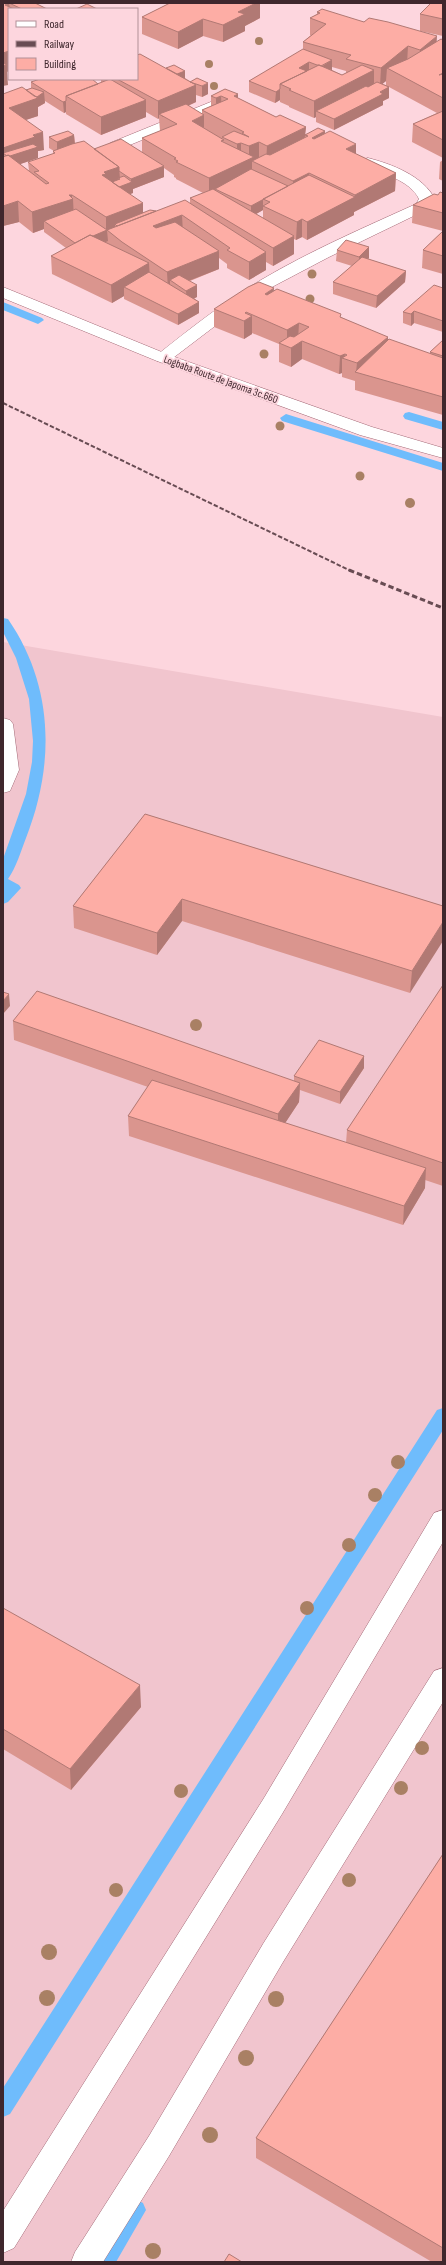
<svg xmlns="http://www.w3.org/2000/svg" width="446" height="2265" viewBox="0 0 446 2265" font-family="'Sofia Sans Condensed',sans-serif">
<rect width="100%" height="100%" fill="#fdd6de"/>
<path fill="#f1c5ce" d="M3 642 443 717V2262H3Z"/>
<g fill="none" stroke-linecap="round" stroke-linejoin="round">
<path fill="#6fbcfc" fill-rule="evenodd" d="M3 302 42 318 44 320 38 324 3 310Z
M409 412 443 422V430L405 419 403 416 405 413Z
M286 414 443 463V471L282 421 280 418Z
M3 618 8 619C54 686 55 764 26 838 21 851 16 868 8 879L19 885 21 888 8 902 3 904V859L26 794 32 762 33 741 29 699 16 658 3 632Z
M443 1408V1430L10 2114 3 2117V2088L437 1410Z
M135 2199 143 2203 146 2210 116 2262H93L127 2203Z"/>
<defs>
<path id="minor" d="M229 98 236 102 234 105 225 106 120 149H110L108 146 110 143 218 99Z
M368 158C392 164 423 176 435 199L426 210 329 257 272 287 219 323 169 361H157L155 358 157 355C191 328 224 302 261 280 310 251 363 228 416 204L419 199C410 180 381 173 363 166L360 163 363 160Z
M3 718 10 720 13 724 19 770 10 791 3 793Z
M443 1510V1542L282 1814 14 2248 3 2253V2211L264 1798 434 1513Z
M443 1668V1702L283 1962 169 2156 103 2262H71L75 2252 149 2136 263 1944 434 1671Z"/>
<path id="major" d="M3 287 169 355 372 427 443 448V458L360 435 157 361 3 298Z"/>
</defs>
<use href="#minor" stroke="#a46b78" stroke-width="1"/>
<use href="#major" stroke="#a46b78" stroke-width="1"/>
<use href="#minor" fill="#fff" fill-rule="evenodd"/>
<use href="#major" fill="#fff" fill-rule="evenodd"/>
<path stroke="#684c53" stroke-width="2" stroke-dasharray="4.5 2" stroke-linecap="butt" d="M3 403 351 571"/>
<path stroke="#684c53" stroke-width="3" stroke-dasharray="5.5 3" stroke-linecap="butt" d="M349 570 443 608"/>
</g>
<g fill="#a98064">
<circle cx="259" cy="41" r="4"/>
<circle cx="209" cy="64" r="4"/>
<circle cx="214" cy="86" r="4"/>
<circle cx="312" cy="274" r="4.5"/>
<circle cx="310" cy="299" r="4.5"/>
<circle cx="264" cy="354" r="4.5"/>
<circle cx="280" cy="426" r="4.5"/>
<circle cx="360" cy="476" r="4.5"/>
<circle cx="410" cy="503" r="5"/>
<circle cx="196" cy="1025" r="6"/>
<circle cx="398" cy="1462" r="7"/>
<circle cx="375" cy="1495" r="7"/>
<circle cx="349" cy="1545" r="7"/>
<circle cx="307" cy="1608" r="7"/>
<circle cx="422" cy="1748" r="7"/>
<circle cx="401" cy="1788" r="7"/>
<circle cx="181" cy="1791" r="7"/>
<circle cx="349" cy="1880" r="7"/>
<circle cx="116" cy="1890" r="7"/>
<circle cx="49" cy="1952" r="8"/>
<circle cx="47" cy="1998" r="8"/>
<circle cx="276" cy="1999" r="8"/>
<circle cx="246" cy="2058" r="8"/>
<circle cx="210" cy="2135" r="8"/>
<circle cx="153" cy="2251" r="8"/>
</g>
<path fill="#da958e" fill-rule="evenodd" d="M3 3H35L47 9H9L7 72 8 85Z
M170 3H260V18L245 26V31L223 42 203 36 178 49 142 34V17Z
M443 3V36L420 31V14Z
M317 12 364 22 437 42 443 40V158L412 142 413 124 437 113 389 87V98L383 101V105L334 130 316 122V117L314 118 289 107V106L280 102V100L275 103 249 92V81L303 50V42L311 35H310V18L317 14ZM332 67 346 71V73L342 75 332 70ZM386 81V85L382 84Z
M166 68 185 71V78L191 82 197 78 208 94 202 97 196 95V102L188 106 202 114V110L211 106V96L225 89 238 98 276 117 306 127 305 134 325 131V134L356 154 396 173 395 191 354 212V215L307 240 302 237 296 240 294 239V254L273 266 266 262V270L249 280 227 268V264L219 258V269L190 281 197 297 194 298 199 302V313L178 325 124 299V296L112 303 52 274 51 256 66 248 44 232V229L33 233 19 222 3 226V94L26 90 31 88V82L98 84 101 83V79H137ZM45 101 64 113 66 112V114L101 135 146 117V112L158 119 159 118 160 131 142 138V152L94 149 75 144 74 135 49 137V148L54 151H53V154L28 162 29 171 20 164 38 158V151L44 150 26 120 38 116V107L45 103ZM164 168 174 175V177L176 178V179L203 193 190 198V204L156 211 143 213 130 194 133 193V189L164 177ZM263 210V218L256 214Z
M443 160V181L439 179 440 162Z
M443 193V231L412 223 413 205Z
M443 231V274L422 268 423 250Z
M337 250 369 258 368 259 406 271 405 282 376 308 333 294V282L352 266 336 261Z
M443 288V332L414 323 411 326 403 323V312Z
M274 291 341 317 388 340 430 354V352L443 340V415L355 390V381L342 377V373L339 374 302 359 291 367 279 362V344L252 333V334L244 339 214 327V309Z
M145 814 443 906 410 993 182 921 157 955 74 928 73 906Z
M443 985V1186L425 1180V1188L403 1225 129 1136 128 1116 148 1087 14 1040 13 1021 294 1081V1076L364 1056V1068L340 1104 300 1090 299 1102 285 1123 346 1143 347 1130Z
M3 1608 141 1707 71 1790 3 1749Z
M443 1854V2262H432L256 2158V2138Z"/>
<path fill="#b17974" d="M9 3 10 9 5 5Z
M256 3H260V18L245 26V31L223 42V25L238 12Z
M203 19V36L178 49V32Z
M437 36 436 53 419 67 420 50Z
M408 46 407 64 387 68 386 81 380 86 381 68Z
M9 51V71L7 72 8 85 3 86V53Z
M332 60V70L321 67Z
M309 62V73L299 68Z
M374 70V87L316 111V117L314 118V101Z
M185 71V82L176 74Z
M208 83V94L202 97V86Z
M196 85V102L163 117 159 114V118L158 119V101Z
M389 87V98L383 101V105L334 130V119Z
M280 89V100L275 103 276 92Z
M44 92 45 103 38 107V116L10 125 9 108 37 98V97Z
M238 94V111L234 96Z
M221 96 222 113 216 116V98Z
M146 100V117L101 135V117Z
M66 101V112L64 113 63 102Z
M204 115V133L192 121Z
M306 127 304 145 266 163 267 146Z
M325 131 324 148 312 138Z
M43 132 44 150 38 151V158L9 168 8 157 3 153 4 164 3 166V148L33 135Z
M74 135 75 146 57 153V142Z
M259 142V160L252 161V175L215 189V193L209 196V178L249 159V146Z
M241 143V160L237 162V144Z
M356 144V162L346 149Z
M164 166V177L133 189V193L116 199 102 175 104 172 119 167 120 179 118 178V187L131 182V179Z
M309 173 308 191 293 199V181Z
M396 173 395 191 354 212V215L307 240V222L354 197 355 195Z
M69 195H72V199H73L74 219 44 221V229L33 233 32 212Z
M263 199V210L251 217V206Z
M18 201 19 222 3 226V206Z
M143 203V219L123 229 115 224V234L107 230 108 241 77 255 76 243 106 230V217Z
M182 215 183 233 154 244 153 226Z
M302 219V237L296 240 297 222Z
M294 236V254L273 266V248Z
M369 247V258L359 268V257Z
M219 251V269L178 285 170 280V289L168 290 167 272Z
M266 252V270L249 280V262Z
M149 263 150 281 124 287V296L112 303 111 285Z
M406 271 405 282 376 308 377 296Z
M197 285V297L187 302 186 291Z
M274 288 273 306 265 294Z
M199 302V313L178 325V314Z
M414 311V323L411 326V314Z
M246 312V320L252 316V334L244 339V321L245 313Z
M299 323 298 341 287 347V330Z
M388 337V355L356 372 357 363Z
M302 341V359L291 367V348Z
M345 354 344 359 342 358V373L339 374 340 356Z
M182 899V921L157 955V933Z
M443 922V941L410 993 412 971Z
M9 994 10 1006 3 1014V1001Z
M364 1056V1068L340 1104V1092Z
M300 1083 299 1102 278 1134V1114Z
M426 1168 425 1188 403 1225 404 1206Z
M140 1685 141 1707 71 1790 70 1769Z"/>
<path fill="#fdada5" stroke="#b17974" d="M3 3H35L47 9H22L9 3 5 5 14 9H9V24L8 25H9V51L3 53Z
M170 3H256L238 12 245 14 223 25 203 19 178 32 142 17Z
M431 3H443V19L420 14Z
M87 4 97 9H76Z
M322 9 364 22 369 18 388 22 437 36 420 50 408 46 381 68 346 59 351 55 303 42 326 24 310 18 320 13 317 12Z
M441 39 443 40V73L439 75 443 74V98L387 68 408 59Z
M303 49 332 60 321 66 319 65H317L309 62 299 68 307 71 280 84V89L276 92 249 81Z
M140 54 196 85 158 101 117 79H137V55Z
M3 63 7 65 3 66Z
M174 65 185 71 177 74 166 68Z
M319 65 342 75 362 65 374 70 314 101 289 90 291 89 280 84Z
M197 78 208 83 202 86 190 82Z
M40 79H92L98 84 66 96V101L63 102 31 82Z
M110 79 146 100 101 117 66 96Z
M377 82 389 87 380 92 383 94 334 119 316 111 366 86 368 87Z
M22 87 38 98 9 108 43 132 33 135 35 137 3 148V94Z
M32 88 44 92 37 97 34 96 26 90Z
M225 89 238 94 234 96 276 117 280 115 306 127 267 146 259 142 249 146 241 143 237 144 222 137 234 131 249 137 242 133 244 132 202 110 228 99 221 96 216 98 211 96Z
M186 104 204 115 192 121 224 140 221 141 254 157 209 178 176 162 178 161 174 159 176 158 142 138 177 124 159 114Z
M443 111V140L413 124Z
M318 128 325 131 312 138 314 139 330 131 356 144 346 149 396 173 355 195 309 173 293 181 252 161 266 154 270 155 308 136 305 135Z
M68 131 74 135 57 142 49 137Z
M121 139 164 166 131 179 119 171V167L94 149Z
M84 141 119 167 104 172 106 174 102 175 143 203 106 217 72 195H69L73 199 32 212 18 201 3 206V157L8 155 46 184 49 183 34 172 39 171 28 162 55 153 53 151 72 144Z
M33 144 38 147 10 156 8 155 7 156 3 153Z
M251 169 288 186 251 206 215 189Z
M309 175 355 197 307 222 302 219 297 222 263 206 270 202 263 199Z
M124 176 132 182 119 187 112 182 120 179 118 178Z
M213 189 294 236 273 248 190 198Z
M440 192 443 193V213L413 205 434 194 438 195Z
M185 200 266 252 249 262 227 250 230 248 182 215 153 226 156 228 175 222 219 251 167 272 122 242 107 230Z
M76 209 107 230 93 236 90 235 75 243 44 221Z
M150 210 156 211 117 226 115 224Z
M443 231V256L423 250Z
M90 235 149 263 111 285 51 256Z
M346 240 369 247 359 257 337 250Z
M362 257 406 271 377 296 333 282Z
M149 272 199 302 178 314 124 287Z
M179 275 197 285 186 291 170 280Z
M259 282 274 288 265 294 267 295 277 289 341 314 340 317 388 337 357 363 342 358 347 355 345 354 340 356 302 341 291 348 279 343 290 336 294 337 309 327 299 323 287 330 246 312 245 313 252 316 244 321 214 309 248 287Z
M434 285 443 288V321L414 311 411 314 403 312Z
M389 339 443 358V397L355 372Z
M443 340V356L430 352Z
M145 814 443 906V922L412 971 182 899 157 933 73 906Z
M443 985V1163L347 1130Z
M37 991 300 1083 278 1114 13 1021Z
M3 992 9 994 3 1001Z
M319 1040 364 1056 340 1092 294 1076Z
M152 1080 426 1168 404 1206 128 1116Z
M3 1608 140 1685 70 1769 3 1729Z
M443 1854V2248L256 2138Z
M229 2254 242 2262H224Z"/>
<g text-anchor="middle" stroke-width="3.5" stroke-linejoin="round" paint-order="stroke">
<g font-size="11" fill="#3f272d" stroke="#fdd6de">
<text transform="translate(221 379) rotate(20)" y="4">Logbaba Route de Japoma 3c.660</text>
</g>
</g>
<rect width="446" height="2265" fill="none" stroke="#3f272d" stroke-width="8"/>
<rect x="8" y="8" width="130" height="72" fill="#fdd6de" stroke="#b19097"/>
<rect x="16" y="21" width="20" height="6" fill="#ffffff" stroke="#b19097"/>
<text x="44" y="28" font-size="12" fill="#3f272d">Road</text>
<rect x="16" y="41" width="20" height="6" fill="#684c53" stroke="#b19097"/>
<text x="44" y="48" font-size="12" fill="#3f272d">Railway</text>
<rect x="16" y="58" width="20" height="12" fill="#fdada5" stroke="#b19097"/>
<text x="44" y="68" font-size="12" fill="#3f272d">Building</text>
</svg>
